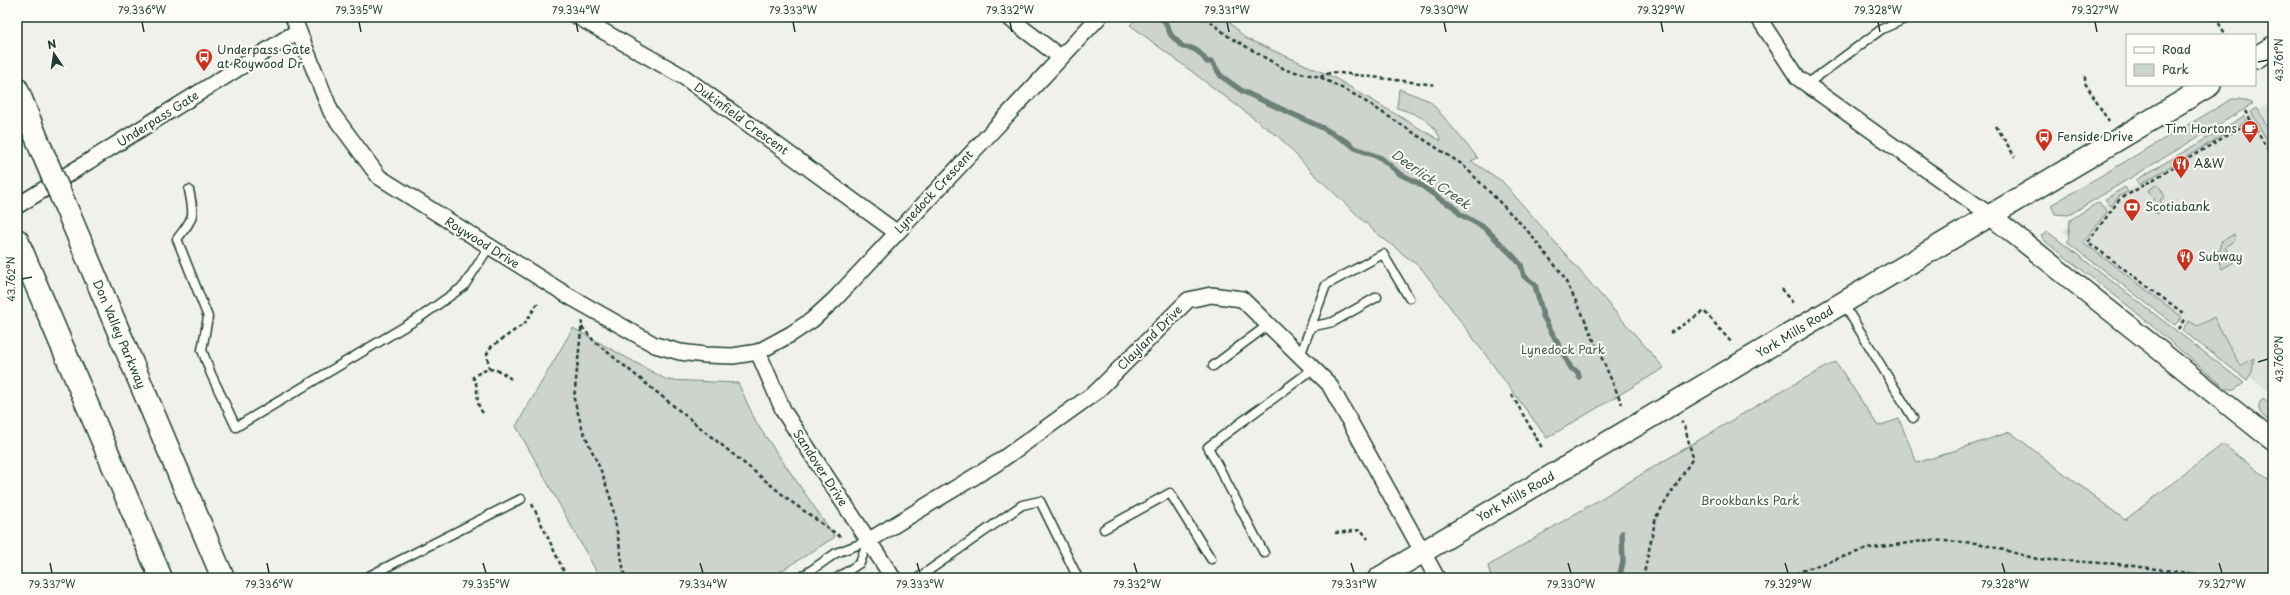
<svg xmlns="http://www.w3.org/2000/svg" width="2290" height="595" viewBox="0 0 2290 595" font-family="'Playpen Sans',sans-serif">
<rect width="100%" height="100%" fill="#f0f1eb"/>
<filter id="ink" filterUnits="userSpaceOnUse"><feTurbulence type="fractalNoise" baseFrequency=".025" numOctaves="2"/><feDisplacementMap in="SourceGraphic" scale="8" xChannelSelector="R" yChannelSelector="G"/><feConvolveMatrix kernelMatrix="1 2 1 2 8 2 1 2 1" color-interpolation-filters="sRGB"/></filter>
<g filter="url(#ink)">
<path fill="#dfe2dc" d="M2273 101V395L2062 231Z"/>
<path fill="#cdd3cd" stroke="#768880" d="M1139 17H1225L1245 38 1333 77 1441 141C1434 120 1416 114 1397 108L1399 89 1430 101 1478 158 1471 161 1502 181 1664 368 1547 438 1422 269 1374 231 1310 170 1280 138 1130 25Z
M2232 99H2240L2253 104 2069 215 2055 214 2051 205Z
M2257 108 2273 137V151L2251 112Z
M2244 116 2247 121 2139 185 2136 180Z
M2158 184 2165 197 2160 200 2165 209 2157 214 2150 202 2154 199 2148 190Z
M2125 187 2128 192 2118 197 2111 206 2105 199Z
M2099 202 2107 212 2083 242 2182 317 2175 325 2068 243 2070 220Z
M2048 232 2244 383 2234 390 2225 388 2131 308 2046 242 2041 236Z
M2234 234 2235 240 2225 247 2234 262 2222 269C2217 259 2218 253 2221 242Z
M2214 317 2240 366 2254 358 2252 372 2247 380 2182 330 2189 321 2198 326Z
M573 328 667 380 738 383 757 424 835 537 770 578H600L516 426Z
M1836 362 1878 426 1899 419 1917 463 2010 432 2125 520 2223 444 2273 483V578H1491L1488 566 1781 391Z
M2263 398 2273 406V424C2263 417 2253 410 2263 398Z"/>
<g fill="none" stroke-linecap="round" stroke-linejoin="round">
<path stroke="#6c8077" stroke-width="5.5" d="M1157 17 1164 20 1171 35 1183 47C1195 47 1200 52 1207 62H1212L1221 76 1242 91 1323 128 1349 143 1355 148 1381 158 1400 174 1418 183 1443 201 1453 206 1460 214 1485 228 1514 257 1521 265 1524 276 1535 285 1543 316 1571 368 1578 372 1579 377
M1619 578 1623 562 1622 533"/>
<defs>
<path id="service" d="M1807 84 1882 29 1909 17
M189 190C195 218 194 217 177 239L208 317 202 350 211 374 236 427 419 318 464 286 489 247
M1843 303 1913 418
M1310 327 1333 322 1377 297
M1300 356 1326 285 1383 254 1409 298
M1213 366 1268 325
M1104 529 1170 493 1211 559
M1264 553 1208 447 1313 369
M365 578 521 499
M800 578 836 553 868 541
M837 578 860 563 868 541
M918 578 1022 505 1040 501 1078 578"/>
<path id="minor" d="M293 17 331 112 379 177 567 295 655 345 680 352 705 355 733 356 758 352 791 334 812 320 835 299 1099 17
M578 17 684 77 896 232
M1008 17 1060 57
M1758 17 1798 78 1990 215
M17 206 298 31
M758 352 784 412 893 578
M868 541 997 463 1096 392 1188 300 1211 295 1242 299 1329 384 1437 578"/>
<path id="tertiary" d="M1990 215 2273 441"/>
<path id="secondary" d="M2255 58 2273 47
M1379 578 2210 85"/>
<path id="motorway" d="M17 89 41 149
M68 212 223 578
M17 240 161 578"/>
</defs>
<use href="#service" stroke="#1f3d34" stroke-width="11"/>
<use href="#minor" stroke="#1f3d34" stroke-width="18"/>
<use href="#tertiary" stroke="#1f3d34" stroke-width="22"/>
<use href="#secondary" stroke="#1f3d34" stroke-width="24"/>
<use href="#motorway" stroke="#1f3d34" stroke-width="25"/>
<path stroke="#1f3d34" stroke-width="2.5" stroke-dasharray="4 3" stroke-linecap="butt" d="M1205 17 1228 36 1286 70 1320 77 1357 96 1463 165 1526 229 1562 274 1581 311 1622 404
M2215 17 2226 35
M2085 76V83L2109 122
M1320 77 1332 72 1436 85
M2245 111 2273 158
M1996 126 2015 157
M1781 289 1793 303
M2183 313 2088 242 2119 200 2251 121
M582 321 574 399 583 431 602 473 612 503 625 578
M582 327 595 342 793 503 842 538
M2178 329 2185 318
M1670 333 1704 311 1731 342
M489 369 487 354 491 347 525 323 538 303
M1512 395 1542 448
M483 413C473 401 481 390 473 377 490 365 497 368 511 379
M532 504 567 578
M1335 533 1361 530 1368 539
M1643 578 1656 517 1693 458 1685 428 1681 421
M1790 578 1801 571 1866 549 1929 540 1978 543 2037 559 2117 564 2227 578"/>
<use href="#service" stroke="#fdfcf7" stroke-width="8"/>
<use href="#minor" stroke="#fdfcf7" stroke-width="15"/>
<use href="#tertiary" stroke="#fdfcf7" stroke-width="19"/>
<use href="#secondary" stroke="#fdfcf7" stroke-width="21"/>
<use href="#motorway" stroke="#fdfcf7" stroke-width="22"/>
<defs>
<path id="motorway-bridge" d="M41 149 68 212"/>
</defs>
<use href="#motorway-bridge" stroke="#1f3d34" stroke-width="25" stroke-linecap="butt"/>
<use href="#motorway-bridge" stroke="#fdfcf7" stroke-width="22"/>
</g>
</g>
<path fill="none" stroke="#1f3d34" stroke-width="1.5" d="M142 22 144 32M359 22 361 32M576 22 578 32M793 22 795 32M1010 22 1012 32M1227 22 1229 32M1444 22 1446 32M1661 22 1663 32M1878 22 1880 32M2095 22 2097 32M2258 62 2268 60M22 279 32 277M2258 362 2268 359M50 563 52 573M267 563 269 573M483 563 486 573M700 563 703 573M917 563 920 573M1134 563 1137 573M1351 563 1354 573M1568 563 1571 573M1785 563 1788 573M2002 563 2005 573M2219 563 2222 573"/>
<defs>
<symbol id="bus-pin" viewBox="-11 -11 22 30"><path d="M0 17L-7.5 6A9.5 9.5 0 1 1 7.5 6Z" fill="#c8321e" stroke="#fdfcf7"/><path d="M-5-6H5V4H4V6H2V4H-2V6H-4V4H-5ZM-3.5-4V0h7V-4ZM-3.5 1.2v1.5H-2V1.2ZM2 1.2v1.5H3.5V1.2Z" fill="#fff"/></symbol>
<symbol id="cafe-pin" viewBox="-11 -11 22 30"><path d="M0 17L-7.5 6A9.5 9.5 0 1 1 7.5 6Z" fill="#c8321e" stroke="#fdfcf7"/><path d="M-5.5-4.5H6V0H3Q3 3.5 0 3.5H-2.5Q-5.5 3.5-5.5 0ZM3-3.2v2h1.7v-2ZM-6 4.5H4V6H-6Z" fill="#fff"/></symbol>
<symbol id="restaurant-pin" viewBox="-11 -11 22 30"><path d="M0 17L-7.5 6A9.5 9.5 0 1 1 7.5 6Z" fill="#c8321e" stroke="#fdfcf7"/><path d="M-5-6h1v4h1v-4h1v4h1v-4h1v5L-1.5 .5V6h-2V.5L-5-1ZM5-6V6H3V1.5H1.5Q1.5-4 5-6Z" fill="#fff"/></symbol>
<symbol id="bank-pin" viewBox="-11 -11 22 30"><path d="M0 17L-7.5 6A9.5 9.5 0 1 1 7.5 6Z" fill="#c8321e" stroke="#fdfcf7"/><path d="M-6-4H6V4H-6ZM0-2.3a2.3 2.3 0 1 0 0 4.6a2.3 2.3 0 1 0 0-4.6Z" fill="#fff"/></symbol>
</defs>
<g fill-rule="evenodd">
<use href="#bus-pin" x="194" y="47" width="20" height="27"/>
<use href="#cafe-pin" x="2240" y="119" width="20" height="27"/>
<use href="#bus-pin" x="2034" y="127" width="20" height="27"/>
<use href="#restaurant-pin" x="2171" y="154" width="20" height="27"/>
<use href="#bank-pin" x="2122" y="197" width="20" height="27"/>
<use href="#restaurant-pin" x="2175" y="247" width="20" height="27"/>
</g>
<g text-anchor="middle" stroke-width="4" stroke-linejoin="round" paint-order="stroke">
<g font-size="12" fill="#1f3d34" stroke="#fdfcf7" text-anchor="start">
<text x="217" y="54">Underpass Gate<tspan x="217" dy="14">at Roywood Dr</tspan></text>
<text x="2237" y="133" text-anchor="end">Tim Hortons</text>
<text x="2057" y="141">Fenside Drive</text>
<text x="2194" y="168">A&amp;W</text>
<text x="2145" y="211">Scotiabank</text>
<text x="2198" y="261">Subway</text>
</g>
<g font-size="12" fill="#1f3d34" stroke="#fdfcf7">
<text transform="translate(158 119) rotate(-32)" y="4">Underpass Gate</text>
<text transform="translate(741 119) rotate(36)" y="4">Dukinfield Crescent</text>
<text transform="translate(934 192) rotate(-47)" y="4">Lynedock Crescent</text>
<text transform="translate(482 243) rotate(32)" y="4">Roywood Drive</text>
<text transform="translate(1795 332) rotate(-31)" y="4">York Mills Road</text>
<text transform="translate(119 334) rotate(67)" y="4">Don Valley Parkway</text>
<text transform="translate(1150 338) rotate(-45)" y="4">Clayland Drive</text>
<text transform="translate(820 468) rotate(57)" y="4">Sandover Drive</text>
<text transform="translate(1516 497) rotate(-30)" y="4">York Mills Road</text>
</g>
<g font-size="12" fill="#425b53" stroke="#fdfcf7">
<text x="1563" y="354">Lynedock Park</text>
<text x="1750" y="505">Brookbanks Park</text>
</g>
<g font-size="13" font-style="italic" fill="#455e56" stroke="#fdfcf7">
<text transform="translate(1431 179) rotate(35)" y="5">Deerlick Creek</text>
</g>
</g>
<rect width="2290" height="595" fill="none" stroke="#fdfcf7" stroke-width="44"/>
<rect x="2126" y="34" width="130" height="52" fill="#fdfcf7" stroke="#a4b0a9"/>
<rect x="2134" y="47" width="20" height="6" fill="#fdfcf7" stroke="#a4b0a9"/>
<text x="2162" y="54" font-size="12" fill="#1f3d34">Road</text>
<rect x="2134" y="64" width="20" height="12" fill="#cdd3cd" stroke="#a4b0a9"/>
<text x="2162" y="74" font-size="12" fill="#1f3d34">Park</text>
<g transform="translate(54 54) rotate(347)" stroke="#fdfcf7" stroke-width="3" paint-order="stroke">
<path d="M0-3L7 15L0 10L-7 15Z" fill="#1f3d34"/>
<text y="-6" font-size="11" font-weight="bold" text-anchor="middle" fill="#1f3d34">N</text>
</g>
<rect x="22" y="22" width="2246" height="551" fill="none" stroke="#1f3d34" stroke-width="1.5"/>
<g font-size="10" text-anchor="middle" fill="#1f3d34">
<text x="142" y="14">79.336°W</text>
<text x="359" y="14">79.335°W</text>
<text x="576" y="14">79.334°W</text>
<text x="793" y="14">79.333°W</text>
<text x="1010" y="14">79.332°W</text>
<text x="1227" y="14">79.331°W</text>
<text x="1444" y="14">79.330°W</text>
<text x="1661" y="14">79.329°W</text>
<text x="1878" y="14">79.328°W</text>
<text x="2095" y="14">79.327°W</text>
<text transform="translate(2279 60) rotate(-90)" y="4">43.761°N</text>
<text transform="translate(11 279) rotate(-90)" y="4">43.762°N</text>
<text transform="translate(2279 359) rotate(-90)" y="4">43.760°N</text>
<text x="52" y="588">79.337°W</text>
<text x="269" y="588">79.336°W</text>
<text x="486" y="588">79.335°W</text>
<text x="703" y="588">79.334°W</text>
<text x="920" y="588">79.333°W</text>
<text x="1137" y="588">79.332°W</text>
<text x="1354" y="588">79.331°W</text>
<text x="1571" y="588">79.330°W</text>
<text x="1788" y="588">79.329°W</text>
<text x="2005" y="588">79.328°W</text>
<text x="2222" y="588">79.327°W</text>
</g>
</svg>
